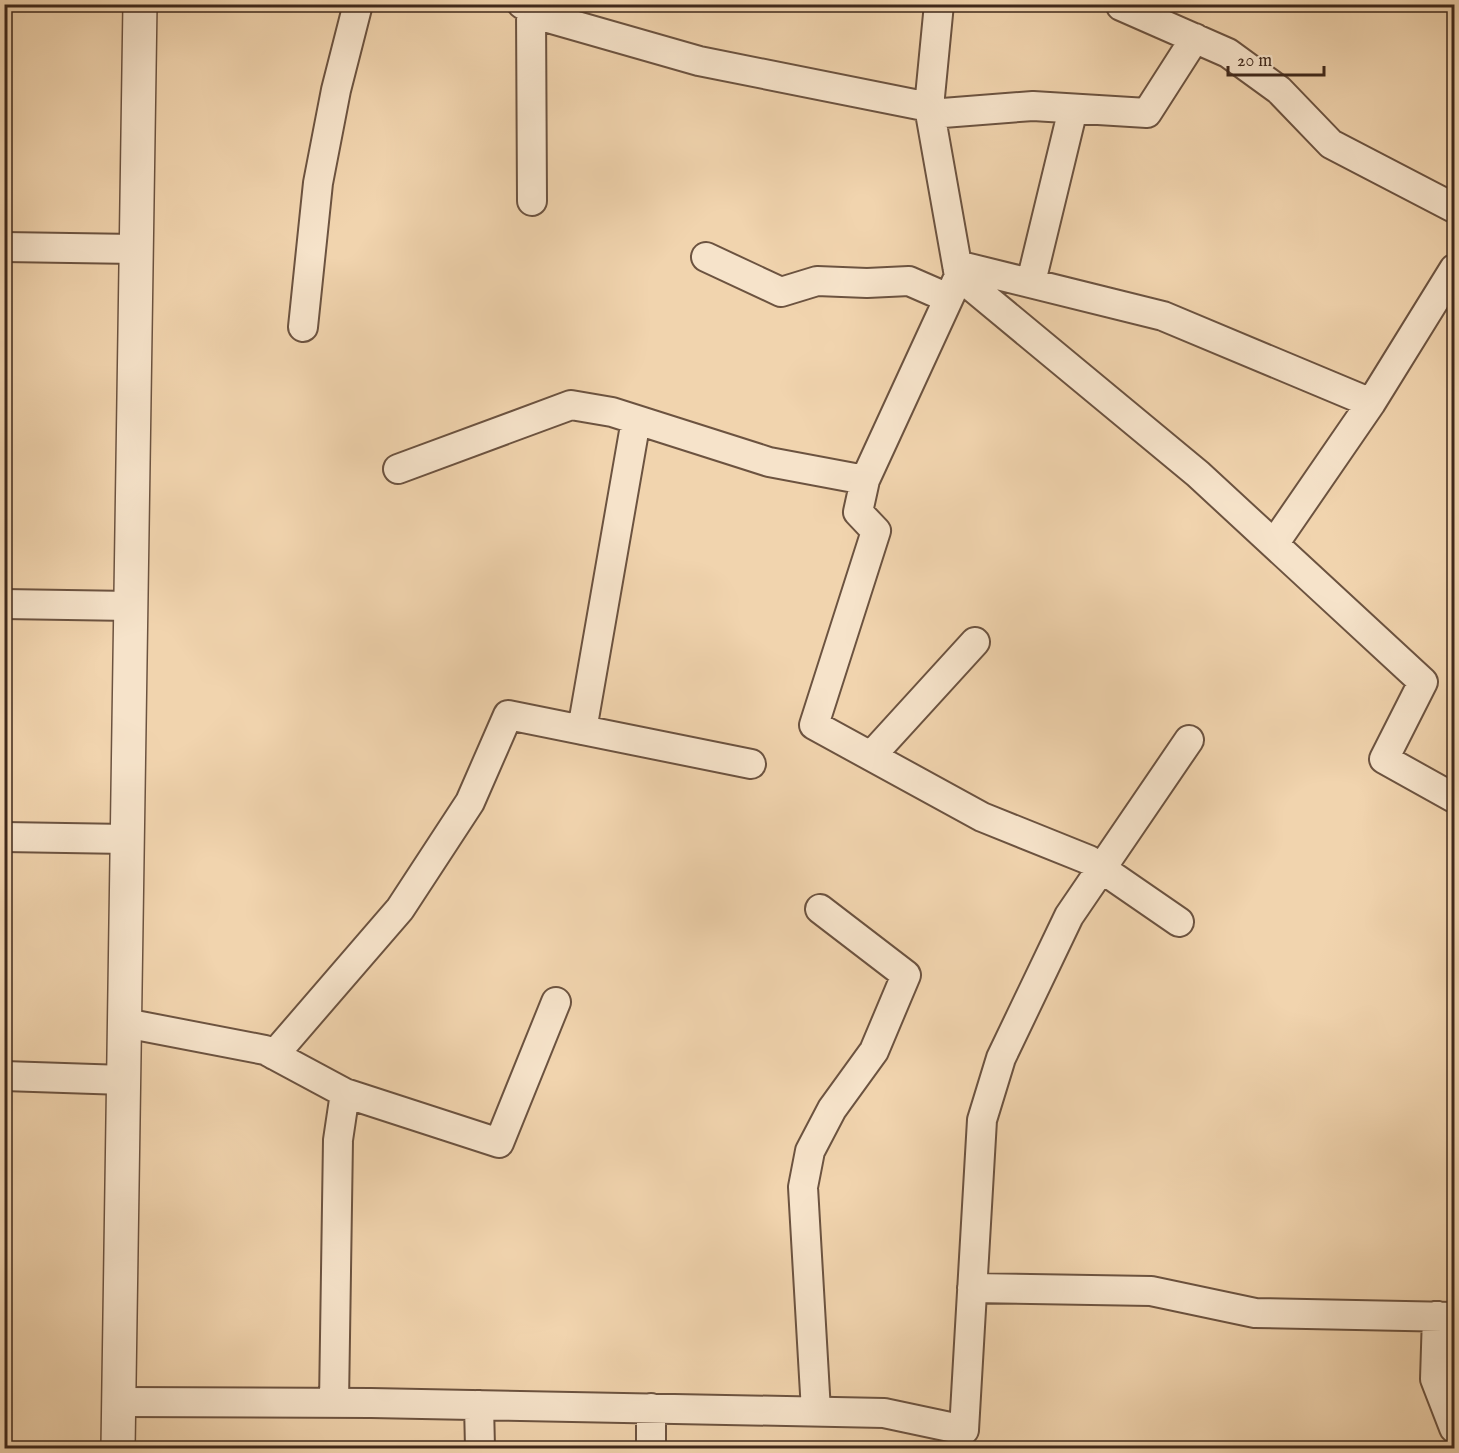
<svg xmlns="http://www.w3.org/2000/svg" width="1459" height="1453" viewBox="0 0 1459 1453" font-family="'IM FELL English',serif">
<rect width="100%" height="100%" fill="#f1d4ae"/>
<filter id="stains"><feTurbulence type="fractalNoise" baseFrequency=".00333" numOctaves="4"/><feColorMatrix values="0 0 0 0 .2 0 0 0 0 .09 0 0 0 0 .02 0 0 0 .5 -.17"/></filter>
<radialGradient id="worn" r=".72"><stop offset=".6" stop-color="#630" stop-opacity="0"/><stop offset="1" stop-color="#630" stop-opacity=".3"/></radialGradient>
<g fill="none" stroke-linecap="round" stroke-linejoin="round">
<defs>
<path id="minor" d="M522 4 545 17 699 61 929 107
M939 4 929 107 959 276 1198 474 1423 682 1384 759 1454 798
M1123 4 1121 6 1228 53 1279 90 1331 144 1454 208
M531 10 532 201
M930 114 1033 106 1147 113 1195 38
M4 247 136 249
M706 257 781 292 817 281 867 283 909 281 948 298
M957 265 1163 316 1371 403
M959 276 865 480 858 512 876 531 814 725 982 817 1089 860 1179 922
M1031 282 1073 109
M303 327 318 183 336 90 358 4
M398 469 571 405 612 412 769 462 865 480
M1274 544 1371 403 1454 269
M4 604 131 606
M582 730 636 420
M871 756 975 642
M4 837 127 839
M125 1023 265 1050 345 1093 499 1143 556 1002
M274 1055 400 909 470 802 508 715 751 764
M4 1076 124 1080
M972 1288 1151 1291 1255 1313 1454 1317
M1437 1316 1435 1379 1454 1428
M119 1402 371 1403 884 1413 964 1430 982 1120 1001 1058 1069 916 1189 740
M334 1403 338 1140 345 1093
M479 1405 480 1448
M651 1408V1448
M816 1411 803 1187 810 1151 832 1109 874 1051 906 975 820 909"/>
<path id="tertiary" d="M118 1448 140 4"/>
</defs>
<use href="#minor" stroke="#6c5340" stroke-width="32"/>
<use href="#tertiary" stroke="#6c5340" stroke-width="36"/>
<use href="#minor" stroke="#f6e3ca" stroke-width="28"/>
<use href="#tertiary" stroke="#f6e3ca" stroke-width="33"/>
</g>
<rect width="1459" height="1453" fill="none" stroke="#f1d4ae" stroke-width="24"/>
<rect x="6" y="6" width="1447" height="1441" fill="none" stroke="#3f281b" stroke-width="3"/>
<rect x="12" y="12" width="1435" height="1429" fill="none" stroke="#3f281b" stroke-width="1.5"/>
<path d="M1228 66v9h96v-9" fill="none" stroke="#3f281b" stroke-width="3"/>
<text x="1237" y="66" font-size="18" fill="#3f281b" stroke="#f6e3ca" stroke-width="4.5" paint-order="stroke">20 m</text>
<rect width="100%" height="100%" filter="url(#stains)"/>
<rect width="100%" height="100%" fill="url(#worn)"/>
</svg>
